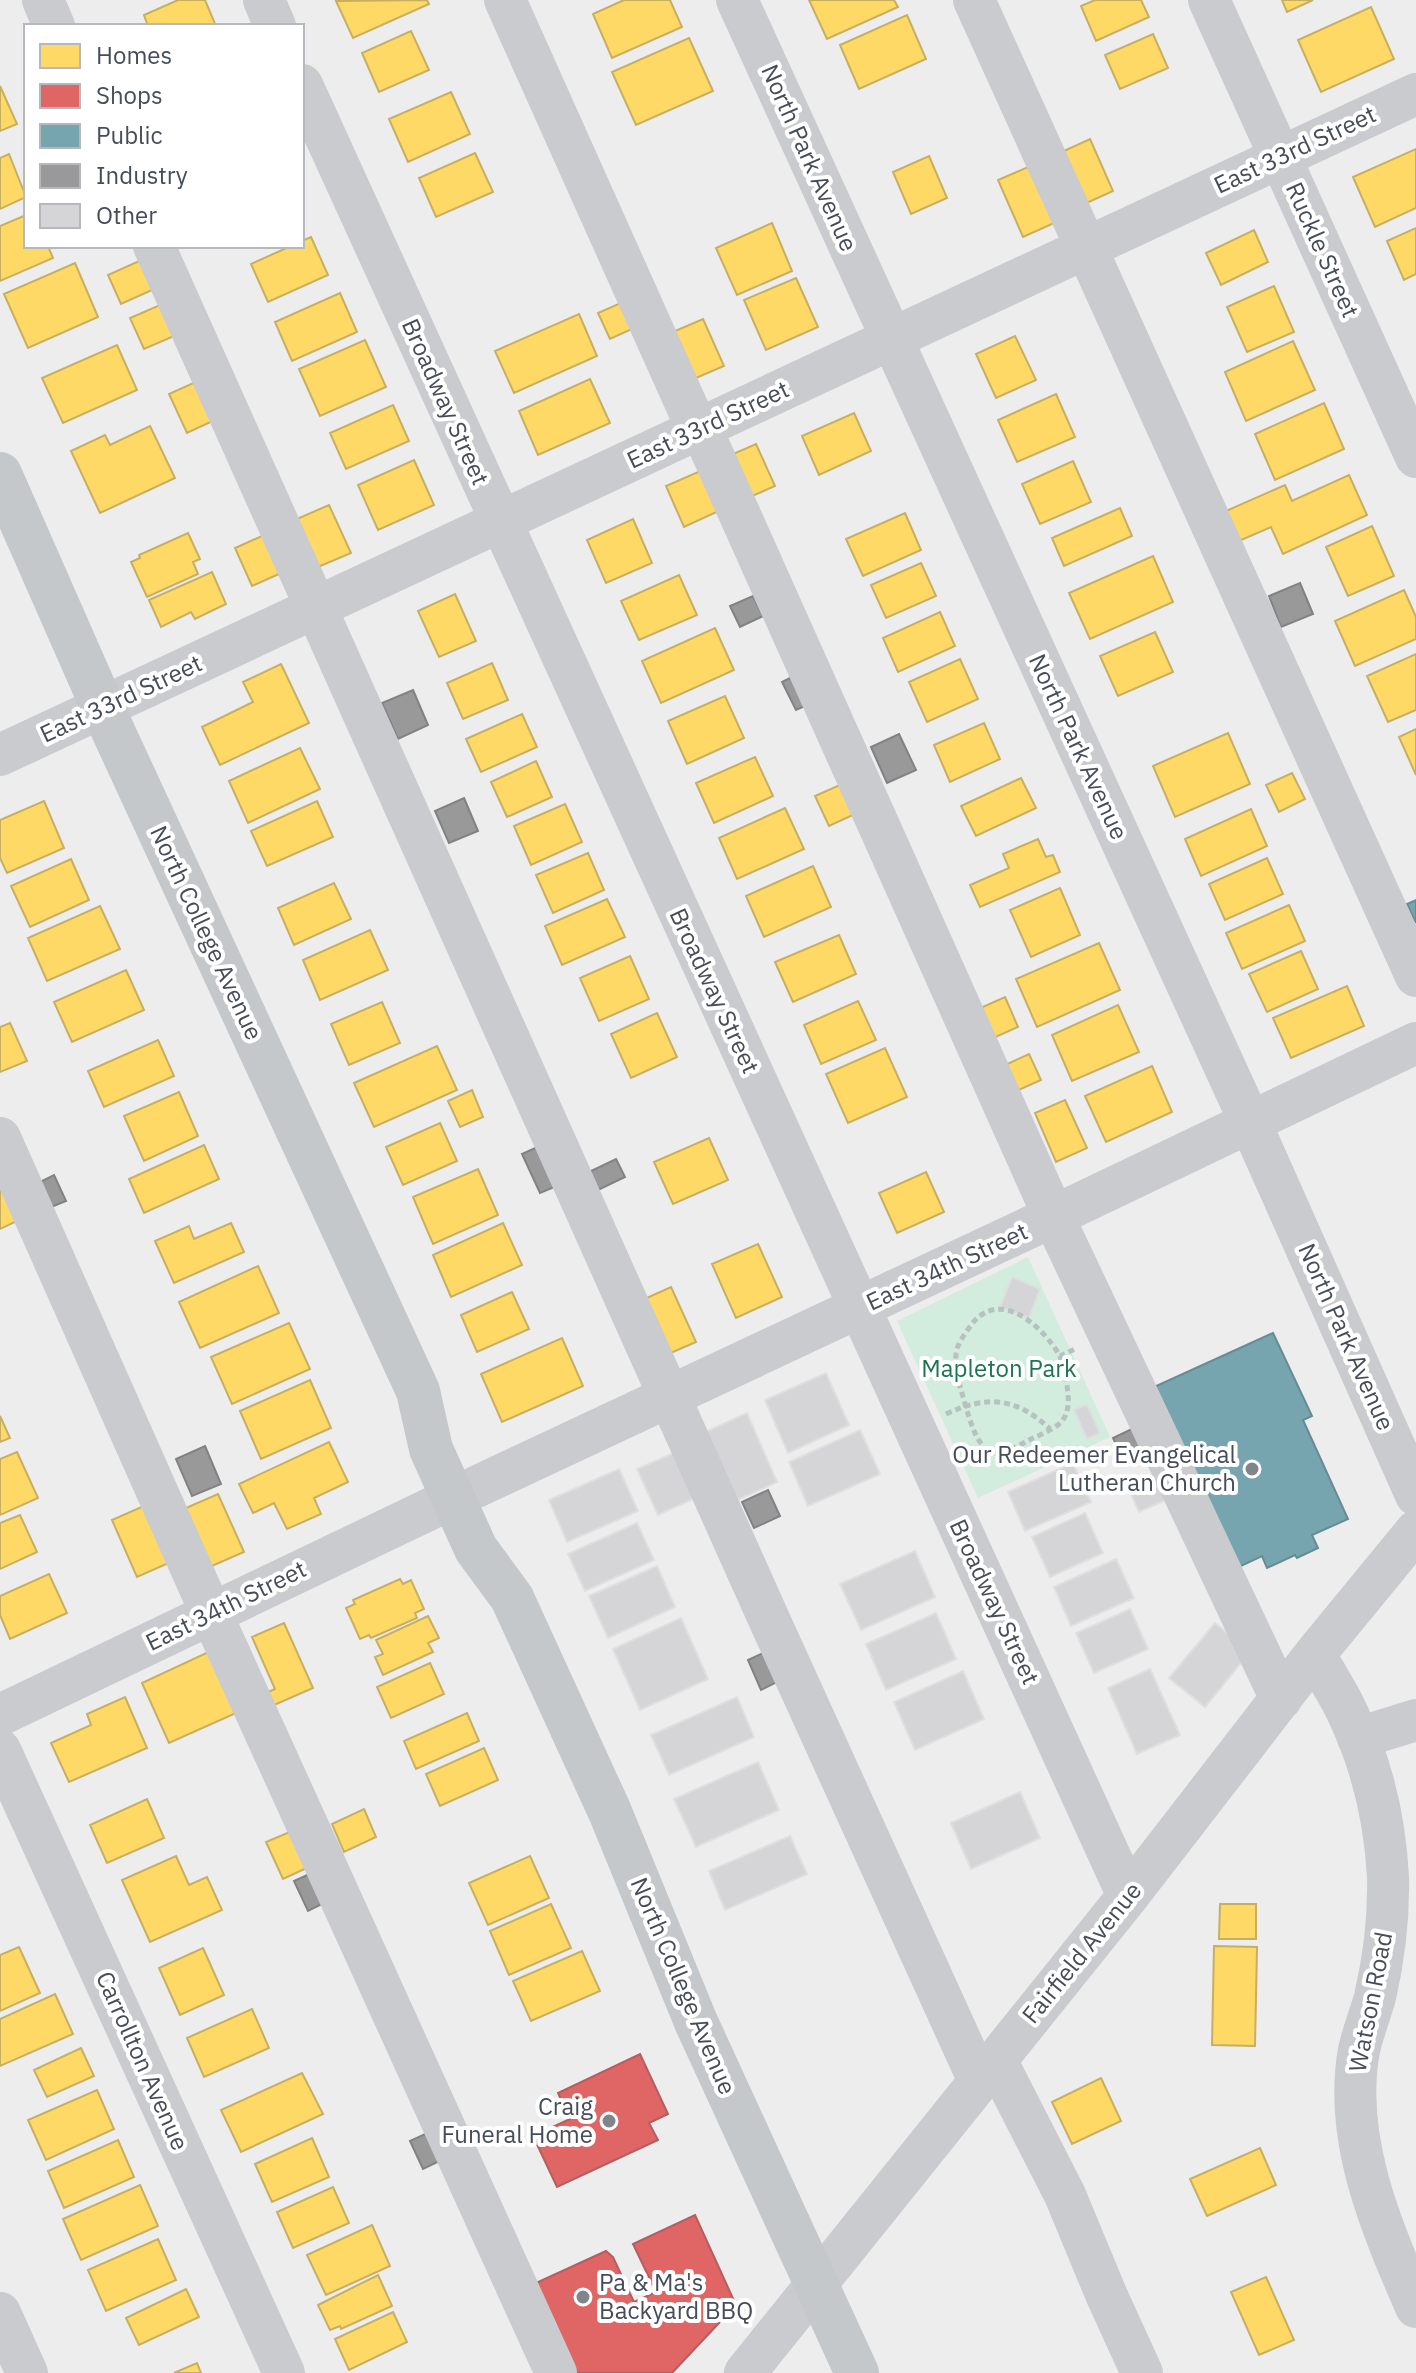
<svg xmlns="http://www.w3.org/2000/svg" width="1416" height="2373" viewBox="0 0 1416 2373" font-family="'IBM Plex Sans',sans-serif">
<rect width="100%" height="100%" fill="#eeeded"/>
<path fill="#d2ecde" d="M1028 1257 1110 1437 978 1498 897 1321Z"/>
<path fill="#ffd966" stroke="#c7af62" stroke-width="2" d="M178 0H205L216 26H148L144 15Z
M427 0 429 4 353 38 336 1Z
M624 0H670L682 27 612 58 593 14Z
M809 0H894L898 7 827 39Z
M1095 0H1141L1149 17 1096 41 1081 6Z
M1282 0H1313L1287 12Z
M1371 7 1394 59 1321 92 1298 40Z
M907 15 926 59 859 89 840 45Z
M411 31 429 70 379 92 362 53Z
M1153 34 1168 68 1120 89 1105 55Z
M689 38 713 91 636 125 612 72Z
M0 86 17 124 0 131Z
M451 92 470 134 408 162 389 119Z
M1090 139 1113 191 1078 207 1055 155Z
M1416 149V208L1375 227 1353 177Z
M475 153 493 192 436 217 419 178Z
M9 154 26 197 0 209V158Z
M929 156 947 198 911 214 893 172Z
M1035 164 1061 220 1023 237 998 180Z
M26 215V246H48L53 258 0 281V226Z
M772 223 792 271 737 295 716 248Z
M1416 228V274L1404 280 1387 241Z
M1254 230 1268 262 1221 285 1206 253Z
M311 237 328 275 268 302 251 264 291 246H302V241Z
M148 257 161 286 121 304 108 275Z
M75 263 98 317 28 348 4 294Z
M796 278 818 327 766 350 744 300Z
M1274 286 1294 332 1247 352 1227 307Z
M340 293 357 332 292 361 275 322Z
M623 302 634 328 610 339 598 313Z
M160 305 174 336 144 349 130 318Z
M579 314 597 356 514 393 495 351Z
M703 319 724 366 689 381 668 334Z
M1015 336 1036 380 996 398 976 354Z
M365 340 386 387 320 416 299 369Z
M1293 341 1315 390 1246 421 1225 372Z
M117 345 137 390 63 423 42 378Z
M590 379 610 423 538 455 519 411Z
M200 380 217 419 187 433 169 394Z
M1056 394 1075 437 1017 462 998 420Z
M1324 403 1344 449 1275 480 1255 434Z
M393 405 409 441 346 469 330 433Z
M854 413 871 451 819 475 802 436Z
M150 426 175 478 100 513 71 451 105 435 110 445Z
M756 444 775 486 743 500 724 458Z
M414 460 434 505 378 530 358 485Z
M1073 461 1091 502 1040 524 1022 484Z
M705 469 723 509 684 527 666 486Z
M1349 475 1367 515 1283 554 1271 527 1239 541 1226 511 1285 485 1292 501Z
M329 505 351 553 311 570 290 522Z
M1120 508 1132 536 1064 566 1052 538Z
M905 513 921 550 863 576 846 539Z
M633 519 652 563 606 583 587 540Z
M1372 526 1394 576 1348 596 1326 547Z
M271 532 288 570 252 586 235 548Z
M188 533 200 559 193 562 198 574 147 597 131 562 140 558 139 555Z
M1153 556 1173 602 1090 639 1069 593Z
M921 563 936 596 886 618 871 585Z
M212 572 226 604 195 619 191 612 161 627 149 600Z
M679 575 697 615 639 640 621 601Z
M1404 590 1416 617V639L1355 666 1335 621Z
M455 594 476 641 439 657 418 611Z
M940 612 955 646 898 672 883 638Z
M715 628 734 670 661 703 642 661Z
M1155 632 1173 672 1118 696 1100 656Z
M1416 654V710L1388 722 1367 676Z
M960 659 978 699 927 722 909 682Z
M492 663 508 700 463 719 447 683Z
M281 664 309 723 220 765 202 727 253 702 243 682Z
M725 696 744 738 687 764 668 721Z
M522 714 537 747 481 772 466 739Z
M984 723 1000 759 950 782 934 745Z
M1416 729V775L1399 737Z
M1228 733 1250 784 1175 817 1153 766Z
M300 748 320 789 248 823 229 781Z
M755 757 773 796 714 823 696 783Z
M536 761 552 797 507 817 491 782Z
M1292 773 1305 799 1279 812 1266 785Z
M1021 778 1036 808 976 836 961 806Z
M842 784 855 814 829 826 815 796Z
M44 801 64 848 7 873 0 858V820Z
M317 801 333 837 267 866 251 831Z
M565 804 582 842 531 865 514 826Z
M785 808 804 849 737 879 719 838Z
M1251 809 1267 846 1201 876 1185 839Z
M1038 839 1046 857 1053 855 1060 872 980 907 970 885 1009 868 1003 854Z
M588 853 604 890 553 913 536 875Z
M1267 858 1283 894 1225 920 1209 884Z
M71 859 89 900 30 927 11 886Z
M813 866 831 907 764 937 746 896Z
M334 883 351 919 294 945 278 908Z
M1060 888 1080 935 1031 957 1010 910Z
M607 899 625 937 562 965 545 926Z
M1289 905 1305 941 1242 969 1226 933Z
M100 906 120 949 47 981 28 938Z
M370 930 388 970 320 1000 303 960Z
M839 935 856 974 793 1002 775 962Z
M1099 943 1120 990 1037 1027 1016 979Z
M1301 951 1318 989 1267 1012 1249 974Z
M630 956 649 999 599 1021 580 978Z
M126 970 144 1010 72 1042 54 1002Z
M1347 986 1364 1026 1291 1058 1273 1018Z
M1005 997 1018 1027 989 1040 976 1010Z
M858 1001 876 1040 821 1064 804 1025Z
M382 1002 400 1043 349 1065 331 1024Z
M1118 1005 1139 1052 1072 1081 1052 1035Z
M657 1013 677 1057 631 1078 611 1034Z
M10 1023 27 1061 0 1072V1027Z
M158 1040 174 1076 104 1107 88 1071Z
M437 1046 457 1090 374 1127 354 1083Z
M885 1048 907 1097 848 1123 826 1074Z
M1029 1054 1041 1080 1014 1092 1003 1066Z
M1152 1066 1172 1112 1106 1142 1085 1096Z
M472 1090 483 1117 460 1127 448 1101Z
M179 1092 198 1136 144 1161 124 1116Z
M1065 1100 1087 1148 1056 1162 1035 1113Z
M440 1123 457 1161 403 1185 386 1147Z
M709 1138 728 1180 673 1204 654 1162Z
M204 1145 219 1179 144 1213 129 1179Z
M478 1169 498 1215 433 1244 413 1197Z
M926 1172 944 1212 897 1233 879 1193Z
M0 1179 19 1220 0 1229Z
M231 1223 244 1252 174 1283 155 1241 189 1226 194 1239Z
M503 1223 522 1265 451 1297 433 1255Z
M758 1244 782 1297 736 1318 712 1264Z
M258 1266 279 1313 200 1348 179 1302Z
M671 1287 696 1342 664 1356 640 1301Z
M512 1292 529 1329 477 1352 461 1315Z
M289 1323 310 1369 232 1404 211 1357Z
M562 1338 583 1386 502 1422 481 1374Z
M310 1380 331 1428 261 1459 240 1411Z
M0 1416 10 1438 0 1442Z
M329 1442 348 1482 314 1498 321 1514 287 1529 274 1503 253 1513 239 1484Z
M17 1452 38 1498 0 1515V1459Z
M218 1494 244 1552 205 1569 179 1511Z
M146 1505 171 1562 137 1577 112 1520Z
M20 1515 37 1552 0 1569V1523Z
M49 1574 67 1613 10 1639 0 1615V1596Z
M400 1579 403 1584 411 1580 424 1609 415 1613 417 1618 371 1638 369 1635 360 1639 346 1608 355 1604 353 1600Z
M428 1616 439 1638 428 1643 433 1652 383 1675 375 1657 383 1654 376 1640Z
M284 1623 313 1688 272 1706 266 1693 275 1689 252 1637Z
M217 1648 245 1709 169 1743 142 1683Z
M430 1663 444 1694 391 1718 377 1687Z
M125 1697 147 1748 69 1782 51 1743 91 1725 87 1714Z
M467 1713 479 1741 416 1769 404 1741Z
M484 1748 498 1780 440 1806 426 1774Z
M147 1799 164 1838 107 1863 90 1825Z
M364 1809 376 1837 344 1852 332 1824Z
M292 1831 309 1867 283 1879 266 1842Z
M176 1856 189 1885 207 1877 222 1910 150 1942 122 1880Z
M530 1856 549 1898 488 1925 469 1883Z
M551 1904 571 1948 509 1975 490 1931Z
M1220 1904H1256V1939H1219Z
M1214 1946 1257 1947 1255 2046 1212 2045Z
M19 1947 40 1993 0 2011V1955Z
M203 1948 224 1995 180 2015 159 1968Z
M582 1951 600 1991 531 2021 513 1981Z
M55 1994 73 2034 0 2066V2019Z
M252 2009 269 2048 204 2077 187 2038Z
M81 2048 94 2076 47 2097 34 2070Z
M302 2073 323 2114 241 2152 221 2110Z
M1101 2078 1121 2121 1072 2144 1052 2102Z
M97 2090 114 2129 46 2160 28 2120Z
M312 2138 329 2177 272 2202 255 2164Z
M118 2140 134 2177 64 2208 48 2171Z
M1260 2148 1276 2185 1207 2216 1190 2179Z
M140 2185 158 2226 81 2260 63 2219Z
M333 2187 349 2223 293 2248 277 2212Z
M372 2225 390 2266 326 2295 307 2255Z
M158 2239 176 2280 106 2311 88 2270Z
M378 2275 392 2306 341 2329 340 2326 330 2330 318 2305Z
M1266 2277 1294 2340 1259 2355 1231 2292Z
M186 2289 199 2317 139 2345 126 2318Z
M393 2312 407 2342 349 2370 335 2339Z
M197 2363 201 2373H174Z"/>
<path fill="#e06666" stroke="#b25e62" stroke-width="2" d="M640 2054 668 2114 649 2123 658 2140 557 2187 533 2136 570 2119 558 2093Z
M695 2215 736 2305 672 2373H570L531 2290 538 2282 606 2251 613 2257 634 2302 656 2292 633 2244Z"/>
<path fill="#76a5af" stroke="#678b95" stroke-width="2" d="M1416 900V923L1407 904Z
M1273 1333 1312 1416 1303 1420 1348 1519 1312 1535 1318 1548 1297 1558 1295 1555 1267 1568 1262 1556 1226 1573 1143 1392Z"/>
<path fill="#999" stroke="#808286" stroke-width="2" d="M1300 583 1313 614 1281 627 1269 596Z
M753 596 763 616 740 627 730 606Z
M802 672 816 701 796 710 782 682Z
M413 690 428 725 398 739 382 703Z
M899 734 916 770 887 783 871 747Z
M464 798 478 831 449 843 435 811Z
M546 1143 564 1183 540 1193 522 1154Z
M616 1159 625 1177 598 1190 589 1172Z
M54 1175 66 1201 49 1208 38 1183Z
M1140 1425 1149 1444 1122 1457 1113 1438Z
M205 1446 221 1484 192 1496 176 1459Z
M768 1490 780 1516 754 1528 742 1502Z
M776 1647 789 1676 761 1690 748 1660Z
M318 1870 332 1899 308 1911 294 1881Z
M436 2129 448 2157 423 2169 410 2141Z"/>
<path fill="#d5d5d7" stroke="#dfdfe0" stroke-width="2" d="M1012 1277 1040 1289 1029 1318 1000 1307Z
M826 1373 849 1425 788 1453 765 1400Z
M1087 1404 1100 1433 1087 1439 1074 1410Z
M747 1413 777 1482 731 1503 701 1434Z
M860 1430 880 1474 808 1506 789 1462Z
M683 1449 704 1494 658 1515 637 1469Z
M1073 1463 1091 1502 1025 1531 1008 1492Z
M619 1469 638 1511 567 1542 549 1500Z
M1154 1473 1166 1500 1139 1512 1127 1485Z
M1085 1513 1103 1553 1050 1577 1032 1537Z
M637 1523 654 1560 585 1591 568 1554Z
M915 1551 935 1597 861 1630 840 1584Z
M1116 1559 1134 1598 1071 1626 1054 1587Z
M657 1566 675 1607 608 1638 589 1596Z
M1130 1609 1148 1649 1094 1673 1076 1633Z
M936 1613 956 1659 886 1690 866 1644Z
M681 1618 708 1679 640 1710 613 1649Z
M1215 1623 1250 1652 1205 1707 1169 1678Z
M1150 1669 1180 1735 1137 1754 1108 1688Z
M963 1671 984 1719 915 1750 894 1702Z
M737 1697 754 1737 669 1775 651 1735Z
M758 1762 779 1810 696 1847 674 1799Z
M1020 1792 1040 1838 971 1869 951 1823Z
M790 1836 807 1874 725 1910 709 1871Z"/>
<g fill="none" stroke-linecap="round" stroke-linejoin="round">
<path stroke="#b6c2bf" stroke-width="5" stroke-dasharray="6 4" stroke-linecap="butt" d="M1060 1356C1064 1374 1077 1409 1059 1424 1052 1430 1040 1435 1031 1439 1018 1446 1004 1454 989 1453 974 1438 971 1423 965 1404 961 1388 954 1372 956 1355 956 1346 964 1335 969 1328 997 1285 1042 1325 1060 1356L1075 1349
M946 1414C987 1395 1016 1397 1050 1429"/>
<path stroke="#c9cbce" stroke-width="42" d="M43 0 54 26
M264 0 275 26
M505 0 690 413 701 428 1062 1235 1281 1699
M737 0 1250 1122 1416 1495
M974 0 1416 976
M1209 0 1416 457
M302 85 1128 1896
M154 246 768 1617 979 2081
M0 755 1416 94
M0 1138 211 1613 556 2373
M476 1487 1054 1216 1416 1043
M1315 1654C1325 1674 1338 1692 1347 1712 1372 1764 1385 1820 1388 1877 1389 1918 1384 1958 1375 1997 1370 2015 1363 2032 1359 2050 1343 2139 1381 2226 1416 2307
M0 1715 453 1498
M1358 1738 1416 1720
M0 1750 284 2373
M996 2060 1065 2195 1106 2294 1142 2373
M0 2313 27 2373
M745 2373 1128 1896 1315 1654 1416 1531"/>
<path stroke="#c4c8cb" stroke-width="44" d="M0 474 114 733 418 1391 431 1449 476 1549 512 1598 610 1812 696 2022 857 2373"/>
</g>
<g fill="#80858c" stroke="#fff" stroke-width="3">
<circle cx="1252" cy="1469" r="8"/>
<circle cx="609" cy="2121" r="8"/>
<circle cx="583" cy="2297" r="8"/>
</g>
<g text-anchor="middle" stroke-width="8" stroke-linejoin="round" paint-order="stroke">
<g font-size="24" fill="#454d58" stroke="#fff">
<text transform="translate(1295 150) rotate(-25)" y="8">East 33rd Street</text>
<text transform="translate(809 158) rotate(66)" y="8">North Park Avenue</text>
<text transform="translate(1322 250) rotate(66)" y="8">Ruckle Street</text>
<text transform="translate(445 402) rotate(66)" y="8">Broadway Street</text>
<text transform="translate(708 425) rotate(-25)" y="8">East 33rd Street</text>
<text transform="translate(121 699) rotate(-25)" y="8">East 33rd Street</text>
<text transform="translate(1078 747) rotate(65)" y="8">North Park Avenue</text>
<text transform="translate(206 933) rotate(65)" y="8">North College Avenue</text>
<text transform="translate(714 991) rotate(65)" y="8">Broadway Street</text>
<text transform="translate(947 1267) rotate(-25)" y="8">East 34th Street</text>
<text transform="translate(1346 1337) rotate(66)" y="8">North Park Avenue</text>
<text transform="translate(994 1602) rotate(65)" y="8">Broadway Street</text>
<text transform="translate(226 1606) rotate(-26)" y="8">East 34th Street</text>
<text transform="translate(1082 1953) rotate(-51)" y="8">Fairfield Avenue</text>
<text transform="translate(683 1986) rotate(67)" y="8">North College Avenue</text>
<text transform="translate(1371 2002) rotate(-79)" y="8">Watson Road</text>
<text transform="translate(142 2061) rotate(66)" y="8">Carrollton Avenue</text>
</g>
<g font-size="24" fill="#1a7550" stroke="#fff">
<text x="999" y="1377">Mapleton Park</text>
</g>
<g font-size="24" fill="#454d58" stroke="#fff" text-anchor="end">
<text x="1236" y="1463">Our Redeemer Evangelical<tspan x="1236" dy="28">Lutheran Church</tspan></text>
<text x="593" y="2115">Craig<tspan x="593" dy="28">Funeral Home</tspan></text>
<text x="599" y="2291" text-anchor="start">Pa &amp; Ma's<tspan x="599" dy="28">Backyard BBQ</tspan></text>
</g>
</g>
<rect x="24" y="24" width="280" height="224" fill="#ffffff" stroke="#b5b8bc" stroke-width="2"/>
<rect x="40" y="44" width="40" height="24" fill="#ffd966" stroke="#b5b8bc" stroke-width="2"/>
<text x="96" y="64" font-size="24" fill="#454d58">Homes</text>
<rect x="40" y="84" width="40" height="24" fill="#e06666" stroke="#b5b8bc" stroke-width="2"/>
<text x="96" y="104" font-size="24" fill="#454d58">Shops</text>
<rect x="40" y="124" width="40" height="24" fill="#76a5af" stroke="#b5b8bc" stroke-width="2"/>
<text x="96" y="144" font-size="24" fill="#454d58">Public</text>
<rect x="40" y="164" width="40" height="24" fill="#999999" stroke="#b5b8bc" stroke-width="2"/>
<text x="96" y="184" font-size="24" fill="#454d58">Industry</text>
<rect x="40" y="204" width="40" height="24" fill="#d5d5d7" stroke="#b5b8bc" stroke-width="2"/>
<text x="96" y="224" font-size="24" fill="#454d58">Other</text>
</svg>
